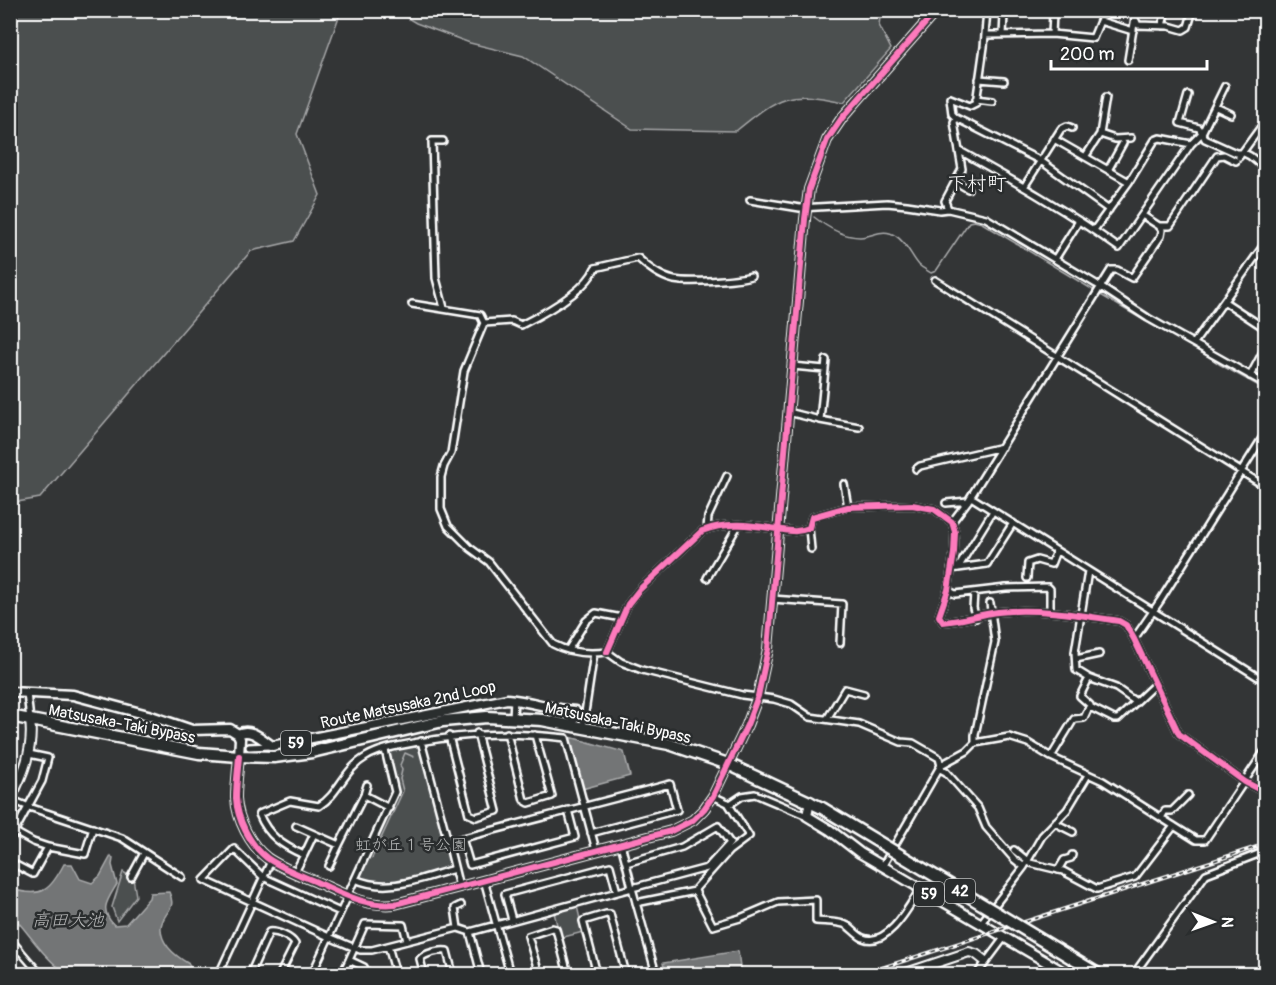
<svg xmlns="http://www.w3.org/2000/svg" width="1276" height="985" viewBox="0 0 1276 985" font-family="Pangolin,'Klee One',sans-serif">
<rect width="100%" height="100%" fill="#333536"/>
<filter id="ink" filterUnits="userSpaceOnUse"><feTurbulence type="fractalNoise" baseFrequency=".0167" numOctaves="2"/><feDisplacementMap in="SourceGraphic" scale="12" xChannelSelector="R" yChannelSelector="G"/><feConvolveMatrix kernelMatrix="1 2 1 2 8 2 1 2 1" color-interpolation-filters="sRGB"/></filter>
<g filter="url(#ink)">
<path fill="#4c4f50" stroke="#a6a7a8" stroke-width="1.5" d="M11 10 341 11 297 134 320 195 294 241 251 251 40 498 11 503Z
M358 11H881L879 25 891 49 844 102C787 90 780 95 736 131L632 129 523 56 470 43 416 23 406 17 362 16Z
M419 745 451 866C422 875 392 889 361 879V874L398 791 388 752Z
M123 872 133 878 136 896 117 921 112 907Z
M577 906 583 932 560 938 554 912Z"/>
<path fill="#737576" stroke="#abacad" stroke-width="1.5" d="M570 737 624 752 630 776 582 789Z
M111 856 113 859 112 865 117 884C107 901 99 909 114 925L126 924 149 898 150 893 169 892C178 910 163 911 161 927 160 944 177 957 189 964L192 974H67C44 959 30 934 11 914V889C42 898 50 891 64 864H72L80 879 92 883 100 876Z
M738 951 741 974H666L663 963Z"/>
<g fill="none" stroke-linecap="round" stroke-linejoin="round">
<path stroke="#abacad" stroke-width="1.5" d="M814 217C828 228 843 237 860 237 873 237 883 227 896 236 907 243 911 256 919 265 922 268 927 270 931 273L936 271 969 222 974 221 982 223 1095 291
M1099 294 1152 325 1189 344
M1193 346 1219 364 1259 386C1268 397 1258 413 1266 425
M372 858 403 791 400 779 402 770 400 765 405 753 414 757"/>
<defs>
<path id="street" d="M1037 10 1053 13 1052 34
M1131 10 1138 25 1169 26 1183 30 1188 27 1193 10
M1162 26 1166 10
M985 35 1052 34 1093 38 1100 21 1133 31
M1003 35 1004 14 1019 10
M1128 60 1135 17 1139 10
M979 79 1004 81
M1225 86 1202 133 1205 139 1236 153H1244L1250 156 1266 169
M1188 95 1180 123 1199 128 1202 133 1191 144
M976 99 992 101
M1216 107 1231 114
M956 118 1041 161 1109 210
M1100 134 1115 139 1131 138
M1054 139 1129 182
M443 141H432L436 278 444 308
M960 151C1014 181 1069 212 1119 248L1191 144 1160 138 1155 140 1129 182 1094 230
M1085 157 1100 134 1106 97
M1239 157 1266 120
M1108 170 1123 143
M956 182 968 189
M1024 187 1061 129 1067 126 1072 128
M750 200 800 208 887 203 907 205 940 210 948 209 986 218 1096 284 1148 318 1260 381 1266 387
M948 209 945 201 962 169 954 122 956 118 952 114 950 98 970 106 976 103 984 47 987 10
M1142 215 1159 226
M1055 259 1079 221
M935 280 1266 487
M1225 302 1266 329
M412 304 480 315 484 323
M484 323 464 371 451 453 444 466 441 477V509L448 526 470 548 489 562 553 644C569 653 590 654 607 652L621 662 642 670 742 695 774 699 791 704 810 717 859 724 901 742 913 743 939 758 942 770 946 772 978 808 986 827 1014 859 1024 867
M484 323 512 321 521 325C543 314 586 291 595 268L638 258C647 267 661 277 674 280 689 283 736 280 751 276
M1194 343 1266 242
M792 366 825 369 826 360
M1250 376 1266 346
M788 412 820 420 825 369
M820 420 859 427
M916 469 920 466 1002 447
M844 484 848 507
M971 497 1266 682
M946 503 968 501
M952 522 968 501 1111 270H1117L1132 278 1161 236 1162 230 1159 226H1170L1217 156 1224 155 1236 161
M809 528 811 549
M707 529 708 517 727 476
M958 568 993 511
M951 569 987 564 1013 523
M707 578 736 529V525
M1027 578 1028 563 1037 560 1051 564 1056 551
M948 590 955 594 1006 588 1048 587 1050 589V611
M974 593 973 608 976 618
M772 599 842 604 840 643
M1134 639 1160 601 1266 432
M568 650 586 621 596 613 622 618
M607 652 628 604 639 590 702 531C726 521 752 525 777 529 790 531 797 533 809 528L812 517 848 507 912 505 934 509 952 522 955 532 954 553 948 590 939 616 943 622C962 621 980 614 998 612 1039 608 1079 615 1119 621L1126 625 1134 639 1179 734 1245 782 1266 793
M1076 659 1099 654
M1089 678 1116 688 1136 702
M27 693 30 720
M1090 707 1114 719H1118L1154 685
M513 718 514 699
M827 719 845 689 864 694
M583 726 594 653
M507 733 524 800 529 803 552 796 535 735
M449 736 469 814 476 817 497 811 477 733
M421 741 448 842
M975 743V735L995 642 990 603
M249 747 270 746
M1051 757 1074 719 1084 718 1090 705 1080 696 1089 678 1076 670 1075 652 1088 571
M364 795 367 785
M713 796 730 804 742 796 755 794 807 816
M10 799 29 807 122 838 182 877
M1161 818 1165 811H1172L1188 795
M1056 821 1059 825 1073 832
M296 826 314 834
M15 832 33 842 48 847
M462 838 470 865 575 837 568 810
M10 840 42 781 48 758 29 754
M621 844 626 863 682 847 718 826 730 843 707 868 632 888 626 863
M1014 850 1030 863 1063 871 1097 889 1135 877 1174 826
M304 855 314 834 339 845 364 795 389 808
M10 862 33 874 48 847 85 854 93 828
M329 866 339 845
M882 867 941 765 967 751 975 743 1009 737 1028 743 1051 757 1103 781 1196 840H1205L1266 749
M1058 870 1064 860 1071 858 1072 855
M295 872 304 855C283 846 268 836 259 814L290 801 319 806C339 794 343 770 366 757 381 748 402 745 419 742 471 733 513 732 566 738L596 850
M131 877 144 853
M355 879 395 792 385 750
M484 880 510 974
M459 887 448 842 670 784 677 810 591 833
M695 891 696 888 729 851 749 836 728 803
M349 892 355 879C388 894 422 878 454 869
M348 896 329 937 360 950H372L458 928
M636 903 695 891 713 926 740 918 778 902 816 900V921C826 922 840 921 848 926 853 930 858 936 863 938 888 948 910 905 920 889
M461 905 455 908 458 928 470 932 632 888 656 974
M512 920 505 894 610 866 617 892
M981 923 1024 867 1042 836 1067 810 1088 775
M470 932 481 974
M10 939 40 974
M388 946 396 974
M10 957 20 950
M219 974 271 861
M250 974 269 932C277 931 291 937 295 944L280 974
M312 974 329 937 204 880 234 849 263 877 340 912
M342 974 349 960
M367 974 364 967 349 960 365 924 403 925 407 941
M424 974 420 959C425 953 439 950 447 951L453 974
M539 974 528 936 552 928 556 929 568 974
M597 974 583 921 606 914H610L626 974
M977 974 1004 938
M1134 974 1206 874 1266 851"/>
<path id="secondary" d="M1264 10 1266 13
M239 756C238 770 236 784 236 798 237 819 250 845 267 858 283 869 303 876 321 884 345 895 367 907 395 904L671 831 693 820 704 809 713 796 747 725 758 696 768 649 805 219 809 189 827 140 842 118 937 10
M10 800C23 775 34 749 30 720
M903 974 969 952 976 954 985 961"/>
<path id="primary" d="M10 692 73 695 148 715 192 730 230 729 238 734C250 727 262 739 272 746L507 699C530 701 552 709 575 711L573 725
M238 734 240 739 239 756
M810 801 807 816 830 830 860 853 1067 974"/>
<path id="highway" d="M10 716 199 753 239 756 274 757 312 752 443 721 487 717 542 720 669 744 728 764 822 808"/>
</defs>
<use href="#street" stroke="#fff" stroke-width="10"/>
<use href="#secondary" stroke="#fff" stroke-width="12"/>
<use href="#primary" stroke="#fff" stroke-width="13"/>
<use href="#highway" stroke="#fff" stroke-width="15"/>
<use href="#street" stroke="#2a2d2e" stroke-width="5"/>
<use href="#secondary" stroke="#2a2d2e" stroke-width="8"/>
<use href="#primary" stroke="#2a2d2e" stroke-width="8"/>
<use href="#highway" stroke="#2a2d2e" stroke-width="10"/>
<defs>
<path id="rail" d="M863 974 1266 844"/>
</defs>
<use href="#rail" stroke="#fff" stroke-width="4"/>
<use href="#rail" stroke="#2a2d2e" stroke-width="1.5" stroke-dasharray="4.5" stroke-linecap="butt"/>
<defs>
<path id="highway-bridge" d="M822 808 1098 974"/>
</defs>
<use href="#highway-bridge" stroke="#fff" stroke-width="15" stroke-linecap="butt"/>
<use href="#highway-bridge" stroke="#2a2d2e" stroke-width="10"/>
<defs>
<path id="cycleway" d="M607 652 628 604 639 590 702 531C726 521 752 525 777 529 790 531 797 533 809 528L812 517 848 507 912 505 934 509 952 522 955 532 954 553 948 590 939 616 943 622C962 621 980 614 998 612 1039 608 1079 615 1119 621L1126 625 1134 639 1179 734 1245 782 1266 793
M239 756C238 770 236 784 236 798 237 819 250 845 267 858 283 869 303 876 321 884 345 895 367 907 395 904L671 831 693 820 704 809 713 796 747 725 758 696 768 649 805 219 809 189 827 140 842 118 937 10"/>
</defs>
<use href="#cycleway" stroke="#2a2d2e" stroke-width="10"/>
<use href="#cycleway" stroke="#fd7abc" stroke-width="6"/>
</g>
</g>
<g text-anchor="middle" stroke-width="5" stroke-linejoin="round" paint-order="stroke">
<g fill="#2a2d2e" stroke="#bfc0c0" stroke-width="1.5">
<rect x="281" y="731" width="30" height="24" rx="4.5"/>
<rect x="945" y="879" width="30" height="24" rx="4.5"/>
<rect x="914" y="882" width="30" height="24" rx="4.5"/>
</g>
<g font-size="15" font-weight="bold" fill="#fff">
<text x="296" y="748">59</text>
<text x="960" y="896">42</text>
<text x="929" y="899">59</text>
</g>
<g font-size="16" fill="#fff" stroke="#2a2d2e">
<text transform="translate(408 704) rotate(-12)" y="6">Route Matsusaka 2nd Loop</text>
<text transform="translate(618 722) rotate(12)" y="6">Matsusaka-Taki Bypass</text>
<text transform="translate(122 723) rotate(11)" y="6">Matsusaka-Taki Bypass</text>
</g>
<g font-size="16" fill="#b7b9b9" stroke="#2a2d2e">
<text x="411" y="850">虹が丘１号公園</text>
</g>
<g font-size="18" font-style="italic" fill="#b2b3b4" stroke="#2a2d2e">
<text x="68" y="926">高田大池</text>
</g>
<g font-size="20" fill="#fff" stroke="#2a2d2e">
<text x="977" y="190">下村町</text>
</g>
</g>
<rect width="1276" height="985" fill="none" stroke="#2a2d2e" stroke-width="36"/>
<rect x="18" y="18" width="1240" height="949" fill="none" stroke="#fff" stroke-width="2" filter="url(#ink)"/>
<g transform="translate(1213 922) rotate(91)" stroke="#2a2d2e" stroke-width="4.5" paint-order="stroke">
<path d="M0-4.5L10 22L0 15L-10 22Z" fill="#ffffff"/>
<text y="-9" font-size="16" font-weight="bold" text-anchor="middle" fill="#ffffff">N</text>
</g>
<path d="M1051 60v9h156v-9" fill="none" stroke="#ffffff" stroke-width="3"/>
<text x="1060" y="60" font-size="18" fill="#ffffff" stroke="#2a2d2e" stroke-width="4.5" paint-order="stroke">200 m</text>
</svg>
